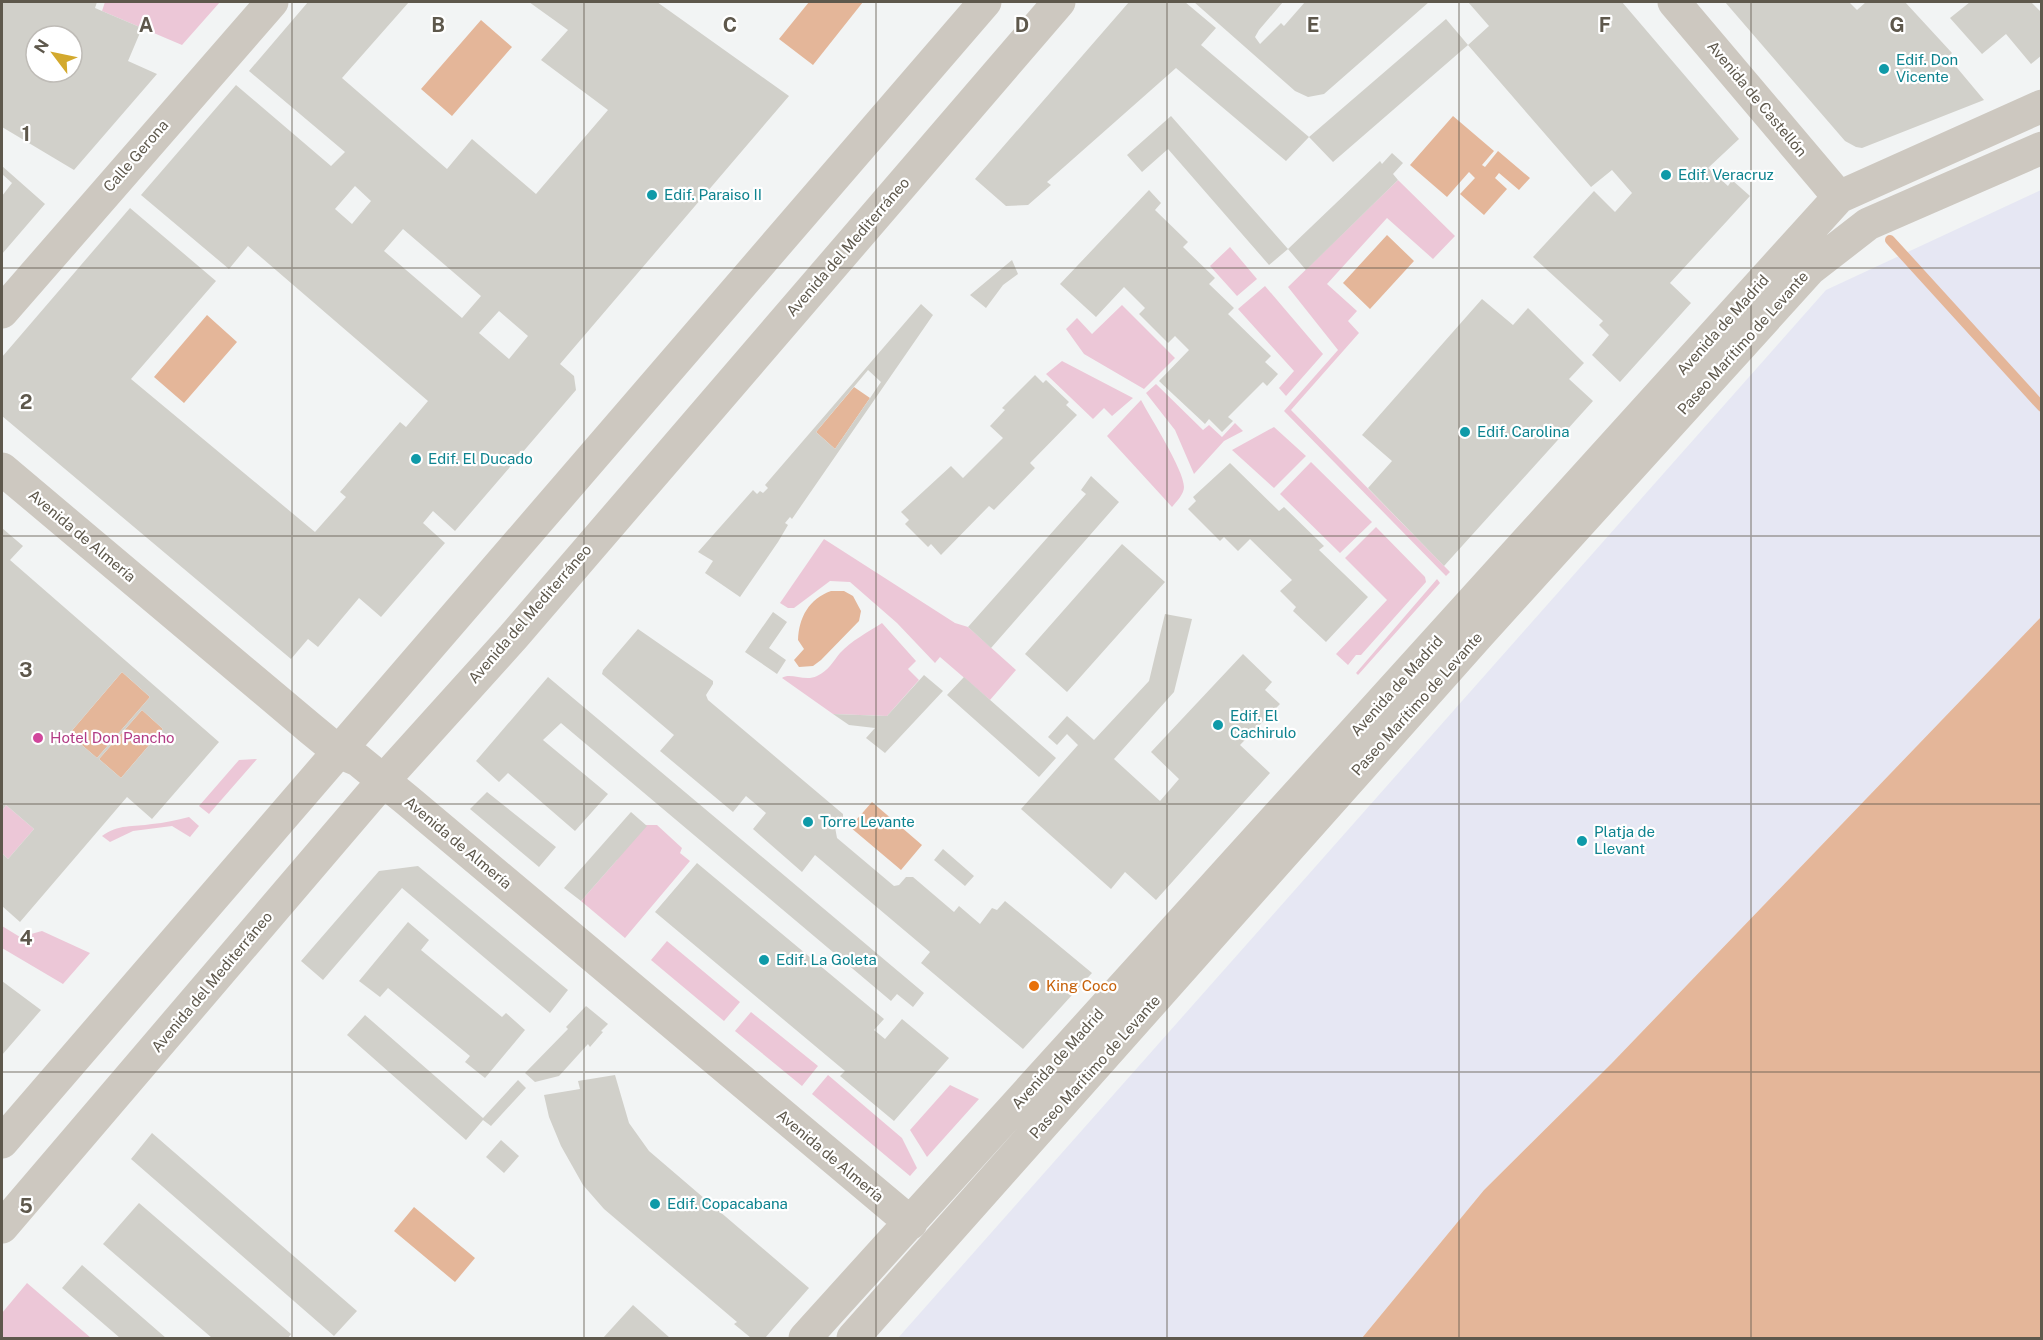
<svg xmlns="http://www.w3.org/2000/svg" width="2043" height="1340" viewBox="0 0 2043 1340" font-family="'Public Sans',sans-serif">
<rect width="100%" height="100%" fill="#f2f4f4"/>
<path fill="#ecc7d7" d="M105 2H220L182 45 102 11Z
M1398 180 1455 236 1433 259 1387 218 1327 284 1357 311 1348 321 1359 333 1291 410 1450 572 1446 576 1284 411 1338 350 1288 287Z
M1230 247 1257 279 1237 296 1210 266Z
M1265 286 1323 354 1286 396 1279 388 1294 371 1238 309Z
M1122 305 1175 358 1144 389 1084 354 1066 329 1077 318 1092 334Z
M1062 361 1133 398 1112 416 1104 408 1093 419 1046 374Z
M1156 384 1203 430 1209 425 1222 437 1235 423 1243 431 1224 441 1194 474 1175 430 1146 393Z
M1141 400C1150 417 1184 470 1184 487 1184 494 1177 501 1172 507L1107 436Z
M1274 427 1306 456 1274 488 1232 450Z
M1311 462 1372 522 1340 553 1280 494Z
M1376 527 1425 577 1426 582 1361 655H1356L1348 665 1336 654 1387 600 1345 558Z
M824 539 955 623 968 627 1016 670 990 700 940 657 935 663 897 623 850 582 830 581 794 608H788L780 603Z
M1437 579 1440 583 1358 675 1356 673Z
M882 623 916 661 908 669 919 680 887 716 833 714 782 678C790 672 805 682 817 676 829 670 832 663 840 653 851 641 868 632 882 623Z
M257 759 209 814 199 806 239 760Z
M6 805 34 829 8 859 2 853V811Z
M189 817 199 826 190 837 172 826 133 831 110 842 102 836C118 824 133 827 152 824 164 823 177 820 189 817Z
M638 825H657L682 848 680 853 690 861 625 938 581 901 617 860 621 847Z
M2 926 20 937 42 931 90 953 63 984 2 948Z
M667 941 740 1002 724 1021 651 960Z
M751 1012 818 1066 802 1086 735 1031Z
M828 1075 902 1138 917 1168 910 1176 812 1094Z
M950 1085 979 1099 927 1157 910 1130Z
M27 1283 91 1338H2V1313Z"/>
<path fill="#e6e7f3" d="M2041 190V617L1611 1064 1484 1190 1362 1338H898L1826 290Z"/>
<path fill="#e4b699" d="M809 2H863L813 65 779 39Z
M481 20 512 47 452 116 421 89Z
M1453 116 1494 151 1482 165 1485 167 1498 151 1530 178 1519 190 1499 173 1495 178 1507 189 1484 215 1460 194 1475 178 1469 172 1447 197 1410 165Z
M1387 235 1414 261 1370 309 1343 283Z
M207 315 237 342 184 403 154 377Z
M854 387 870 398 835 449 816 432Z
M831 591H844L853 596 861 611 859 621 821 660 813 666 799 667 794 660 804 649 798 640C799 617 809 599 831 591Z
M2041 617V1338H1362L1484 1190 1611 1064Z
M122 672 150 697 97 758 69 734Z
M142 710 163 729 121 778 99 759Z
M872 802 922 845 901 870 850 827Z
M414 1207 475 1258 455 1282 394 1231Z"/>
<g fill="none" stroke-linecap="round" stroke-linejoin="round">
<path stroke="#e4b699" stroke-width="10" d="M1890 240 2042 407"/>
</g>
<path fill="#d1d0ca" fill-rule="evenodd" d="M2 2H97L95 8 142 28 128 61 157 74 74 170 2 127ZM36 36H72V72H36Z
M308 2H409L342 78 447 169 472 139 536 194 608 110 541 60 568 30 529 2H657L789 96 560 364 574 376 576 390 455 531 433 511 423 523 445 543 381 617 359 598 318 647 308 639 291 659 2 416V357L130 208 216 281 131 379 315 532 346 497 340 492 400 422 406 427 428 401 248 246 229 269 141 195 236 85 331 166 345 152 249 71ZM355 186 371 201 352 224 335 209ZM403 229 481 296 462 318 384 251ZM499 311 528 336 509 359 479 333Z
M1129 2H1185L1216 28 1201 45 1309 137 1286 161 1176 68 1047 182 1051 185 1028 205 1006 206 975 179Z
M1194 2H1283L1259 30 1255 37 1260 44 1281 23 1284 26 1305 2H1429L1324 94 1308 97 1295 91Z
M1468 2H1622L1739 139 1708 168 1728 186 1732 180 1750 196 1670 283 1691 303 1620 382 1592 355 1609 335 1599 325 1603 321 1533 257 1594 191 1615 212 1632 193 1612 170 1591 187 1468 45 1489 26Z
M1725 2H1849L1857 10 1866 2H1905L1952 53 1948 57 1984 100 1862 148 1856 147 1845 141Z
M1970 2H2031L2042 13V55L2031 64 2006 34 1982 54 1950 18Z
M1446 19 1468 45 1333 162 1309 137Z
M1171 116 1288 249 1269 265 1168 149 1142 172 1127 155Z
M1392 153 1403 163 1393 174 1398 180 1306 270 1288 249 1380 161 1382 164Z
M2 166 45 204 2 254V196L12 183 2 174Z
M1149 190 1161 203 1155 210 1188 242 1183 247 1215 278 1209 284 1234 308 1228 314 1271 356 1265 362 1278 374 1267 386 1263 382 1228 417 1233 421 1222 432 1209 419 1205 424 1159 381 1189 350 1175 336 1168 343 1139 314 1145 308 1124 287 1096 317 1060 284Z
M1012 260 1018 274 1003 285 986 308 970 295Z
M1482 299 1513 325 1528 308 1584 363 1569 379 1593 401 1444 566 1368 488 1392 461 1362 435Z
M921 304 933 315 792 519 790 517 785 523 788 525 778 542 740 597 705 573 713 561 698 552 753 490 757 494 760 491 763 493 768 488 765 485ZM868 370 881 382 835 449 816 432Z
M1035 375 1043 383 1046 380 1069 402 1066 405 1077 415 1030 463 1035 468 994 510 989 506 941 555 931 544 928 547 905 524 909 520 901 512 951 466 963 478 1003 438 990 426 1005 410 1002 408Z
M1230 463 1279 511 1284 507 1324 546 1319 550 1368 597 1326 642 1293 611 1296 607 1280 591 1292 580 1250 539 1238 551 1224 537 1220 541 1188 509 1196 501 1193 497Z
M1091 476 1119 502 991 648 968 627 1086 494 1081 490Z
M2 528 23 546 10 560 219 742 152 819 127 797 20 922 2 906V853L8 859 34 829 6 805 2 811ZM122 672 150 697 97 758 69 734ZM142 710 163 729 121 778 99 759Z
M1122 544 1165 582 1067 692 1025 654Z
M773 612 787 622 769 648 786 660 777 674 745 652Z
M1165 614 1192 619 1174 692 1114 759 1160 801 1179 779 1151 752 1243 654 1272 682 1265 690 1280 704 1240 745 1270 773 1156 900 1125 872 1111 889 1021 809 1078 745 1067 734 1057 745 1048 737 1067 716 1094 740 1149 681Z
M638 629 713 681V684L706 695 708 700 843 814V818L835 827 837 838 894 886 899 885 906 877H913L954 912 959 906 980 924 992 908 997 910 1005 901 1092 973 1023 1049 921 963 930 952 815 855 802 872 753 829 766 813 746 796 733 812 660 751 674 735 602 674 603 670Z
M924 675 943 691 885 753 866 738 875 728 849 725 833 714 887 716Z
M548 677 924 993 913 1007 897 994 891 1001 561 723 543 740 608 794 575 831 508 773 499 782 476 761Z
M964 677 1056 758 1039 777 947 695Z
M487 792 556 847 539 867 470 809Z
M631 812 647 826 581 901 564 888Z
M943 849 974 876 965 886 934 860Z
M697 863 884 1019 874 1030 885 1039 902 1019 949 1058 894 1121 840 1076 845 1071 655 912Z
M418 866 568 990 550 1013 402 888 323 980 301 961 379 871Z
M408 922 429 940 421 950 502 1017 506 1013 525 1030 485 1078 465 1062 470 1056 388 988 380 997 359 981Z
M2 981 41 1010 2 1055Z
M586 1006 608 1024 601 1031 603 1032 590 1047 588 1044 559 1076 535 1082 525 1073 568 1029 566 1027Z
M365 1015 483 1118 518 1080 526 1088 491 1126 483 1120 466 1140 347 1035Z
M615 1075 629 1123 649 1151 809 1288 765 1338H751L734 1324 737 1322 604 1209 583 1185 561 1146 549 1117 544 1095 580 1089 578 1081Z
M152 1133 357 1311 334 1336 131 1159Z
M501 1140 519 1156 504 1173 486 1157Z
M139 1203 291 1334 288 1338H212L103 1244Z
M82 1265 166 1338H120L62 1288Z
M633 1305 670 1338H603Z"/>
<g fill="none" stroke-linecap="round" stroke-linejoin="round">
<path stroke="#cdc8c0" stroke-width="33" d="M1674 2 1839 197
M2 312 272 2
M2 469 311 729 339 752 358 760 407 800 911 1223
M2 1142 985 2
M2 1227 383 781 513 637 1059 2
M805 1338 1839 197 2042 106
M853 1338 1479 634 1810 269 1868 224 2042 148"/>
</g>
<path fill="none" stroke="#5e584c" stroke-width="1.5" stroke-opacity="0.55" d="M292 2V1338M584 2V1338M876 2V1338M1167 2V1338M1459 2V1338M1751 2V1338M2 268H2042M2 536H2042M2 804H2042M2 1072H2042"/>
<g fill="#0f9aa8" stroke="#fff" stroke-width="2">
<circle cx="1884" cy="69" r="6"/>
<circle cx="1666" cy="175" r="6"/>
<circle cx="652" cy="195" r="6"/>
<circle cx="1465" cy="432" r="6"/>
<circle cx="416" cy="459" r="6"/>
<circle cx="1218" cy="725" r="6"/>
<circle cx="808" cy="822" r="6"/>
<circle cx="1582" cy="841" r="6"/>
<circle cx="764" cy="960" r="6"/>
<circle cx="655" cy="1204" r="6"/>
</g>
<circle fill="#d1479c" stroke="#fff" stroke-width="2" cx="38" cy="738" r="6"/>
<circle fill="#e8710a" stroke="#fff" stroke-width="2" cx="1034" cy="986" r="6"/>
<g text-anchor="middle" stroke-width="4.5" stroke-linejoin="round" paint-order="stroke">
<g font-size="15" fill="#0d838f" stroke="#fff" text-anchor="start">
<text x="1896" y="65">Edif. Don<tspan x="1896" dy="17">Vicente</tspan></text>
<text x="1678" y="180">Edif. Veracruz</text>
<text x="664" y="200">Edif. Paraiso II</text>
<text x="1477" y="437">Edif. Carolina</text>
<text x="428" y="464">Edif. El Ducado</text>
<text x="1230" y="721">Edif. El<tspan x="1230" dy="17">Cachirulo</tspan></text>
<text x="820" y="827">Torre Levante</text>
<text x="1594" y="837">Platja de<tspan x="1594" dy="17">Llevant</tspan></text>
<text x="776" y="965">Edif. La Goleta</text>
<text x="667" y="1209">Edif. Copacabana</text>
</g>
<g font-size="15" fill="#5e584c" stroke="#fff">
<text transform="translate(1757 99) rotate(50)" y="5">Avenida de Castellón</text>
<text transform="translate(136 156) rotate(-49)" y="5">Calle Gerona</text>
<text transform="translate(848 247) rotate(-49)" y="5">Avenida del Mediterráneo</text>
<text transform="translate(1723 325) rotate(-48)" y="5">Avenida de Madrid</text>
<text transform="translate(1743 343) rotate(-48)" y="5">Paseo Marítimo de Levante</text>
<text transform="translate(82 536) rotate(40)" y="5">Avenida de Almería</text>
<text transform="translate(530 614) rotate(-49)" y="5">Avenida del Mediterráneo</text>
<text transform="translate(1397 686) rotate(-48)" y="5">Avenida de Madrid</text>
<text transform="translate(1417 704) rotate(-48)" y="5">Paseo Marítimo de Levante</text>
<text transform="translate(458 843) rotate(40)" y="5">Avenida de Almería</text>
<text transform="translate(212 982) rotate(-50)" y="5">Avenida del Mediterráneo</text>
<text transform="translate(1058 1059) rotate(-48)" y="5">Avenida de Madrid</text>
<text transform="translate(1095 1067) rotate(-48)" y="5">Paseo Marítimo de Levante</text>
<text transform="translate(830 1156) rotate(40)" y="5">Avenida de Almería</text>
</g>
<g font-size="15" fill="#b23c85" stroke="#fff" text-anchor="start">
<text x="50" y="743">Hotel Don Pancho</text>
</g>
<g font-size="15" fill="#c56008" stroke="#fff" text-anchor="start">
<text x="1046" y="991">King Coco</text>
</g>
</g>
<g font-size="20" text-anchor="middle" font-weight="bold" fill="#5e584c" stroke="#fff" stroke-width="4.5" stroke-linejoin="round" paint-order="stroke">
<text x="146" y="32">A</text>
<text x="438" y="32">B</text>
<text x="730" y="32">C</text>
<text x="1022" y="32">D</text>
<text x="1313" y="32">E</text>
<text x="1605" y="32">F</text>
<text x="1897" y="32">G</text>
<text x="26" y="141">1</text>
<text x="26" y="409">2</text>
<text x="26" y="677">3</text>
<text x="26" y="945">4</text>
<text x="26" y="1213">5</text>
</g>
<rect width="2043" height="1340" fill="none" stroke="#5e584c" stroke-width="6"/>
<g transform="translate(54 54) rotate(302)"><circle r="28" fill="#ffffff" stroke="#bfbcb7" stroke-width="1.5"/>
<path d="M0-4.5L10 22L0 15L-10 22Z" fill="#d3a92e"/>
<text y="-9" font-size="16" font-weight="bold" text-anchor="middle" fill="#5e584c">N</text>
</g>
</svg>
